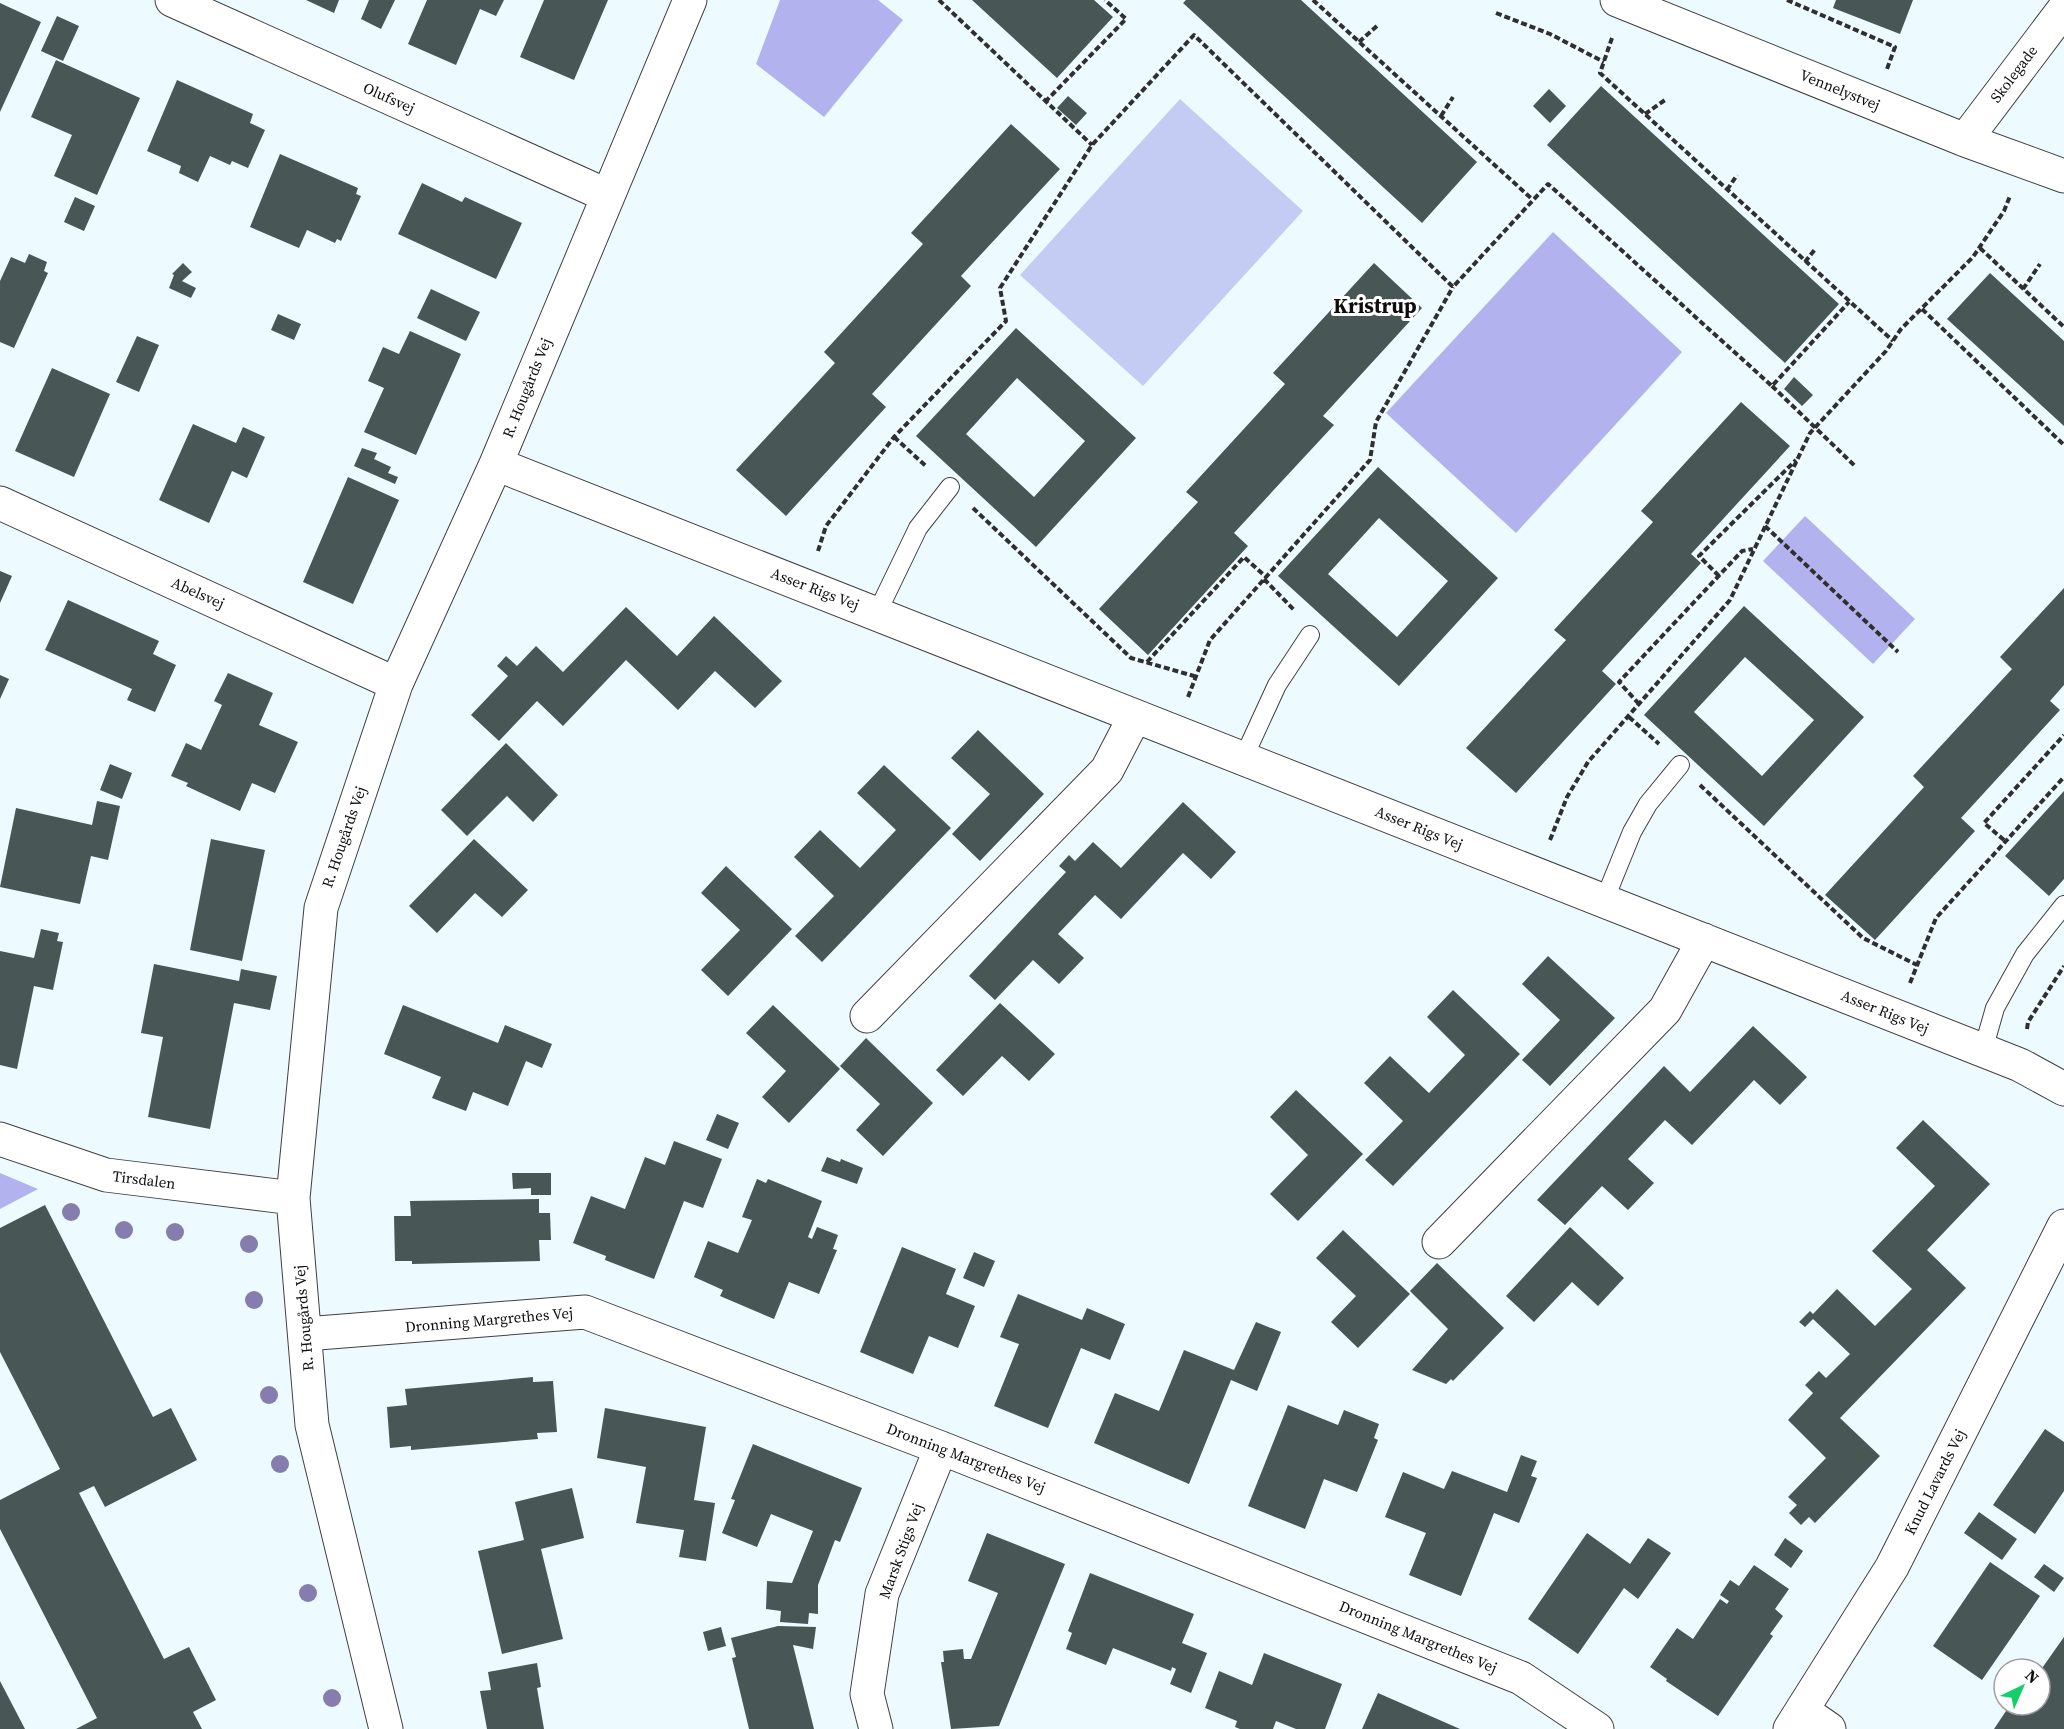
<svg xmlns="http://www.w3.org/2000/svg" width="2064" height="1729" viewBox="0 0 2064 1729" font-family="'Source Serif 4',serif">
<rect width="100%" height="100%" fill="#edfaff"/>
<path fill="#b2b3ee" d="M780 0H878L903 20 824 117 756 64Z
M1553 232 1682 352 1516 533 1386 413Z
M1805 516 1915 619 1873 664 1763 561Z
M0 1173 38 1189 0 1209Z"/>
<path fill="#c5ccf4" d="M1180 99 1303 211 1143 386 1020 275Z"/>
<path fill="#485755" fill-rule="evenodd" d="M306 0H339L334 13Z
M369 0H395L381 29 361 19Z
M427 0H504L496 16 480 9 456 65 408 44Z
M544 0H608L574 80 520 57Z
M972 0H1094L1113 17 1057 78Z
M1186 0H1301L1477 162 1422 223 1183 3Z
M1836 0H1913L1900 34 1833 8Z
M0 3 41 22 0 112Z
M57 16 79 26 63 61 41 51Z
M56 60 140 98 97 195 54 176 72 135 31 117Z
M177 80 253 114 250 123 265 130 248 168 232 161 230 165 210 156 198 182 179 173 181 166 147 151Z
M1601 86 1839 304 1785 363 1547 145Z
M1549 89 1566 106 1550 123 1533 106Z
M1068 96 1087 113 1076 125 1057 108Z
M1011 124 1060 169 961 276 971 286 872 394 886 407 786 516 736 470 835 363 824 352 923 244 911 233Z
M280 154 358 188 356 194 361 196 341 241 337 239 335 243 307 230 299 248 250 227Z
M422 183 462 202 465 197 522 223 496 279 398 234Z
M75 197 95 206 84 231 64 222Z
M29 254 47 262 44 271 48 273 14 348 0 342V281L11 257 25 263Z
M183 263 192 272 182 281 196 288 191 298 169 288 174 275 172 274Z
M1374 263 1422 308 1323 416 1334 425 1234 533 1248 546 1148 655 1099 609 1198 502 1186 492 1285 384 1273 373Z
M1990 273 2064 341V426L1947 319Z
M431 289 480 312 466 341 417 318Z
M278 314 301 324 294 340 271 330Z
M1016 328 1136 438 1036 547 916 436ZM1017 378 1085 441 1034 497 966 434Z
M410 331 461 354 416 455 364 432 384 388 368 381 383 347 399 354Z
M137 336 159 345 139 392 116 382Z
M52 368 110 394 74 477 15 451Z
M1794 377 1813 395 1802 406 1784 389Z
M1741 402 1790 446 1691 554 1701 563 1602 671 1616 684 1516 793 1466 748 1566 640 1554 630 1653 522 1641 511Z
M193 424 236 443 243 427 265 437 247 478 232 471 209 523 159 500Z
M362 448 377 453 374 459 391 467 388 473 398 477 395 484 354 466Z
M1378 467 1498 578 1399 686 1278 576ZM1379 518 1448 581 1397 637 1328 574Z
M348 477 399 500 353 604 303 582Z
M0 571 12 576 0 603Z
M2064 588V685L2050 701 2060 710 1961 818 1975 831 1875 940 1825 895 1924 787 1913 776 2012 669 2000 657Z
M68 600 159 641 153 654 176 665 155 712 127 700 132 689 45 650Z
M1744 606 1864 717 1764 826 1644 715ZM1745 657 1814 720 1762 776 1694 712Z
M626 607 677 656 714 616 782 681 755 708 715 671 678 710 626 660 563 726 537 701 499 741 471 715 508 676 497 666 506 656 517 666 536 646 563 672Z
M228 673 273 693 259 725 298 742 275 793 252 783 240 811 186 786 188 783 171 776 186 743 201 750 222 705 214 701Z
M0 675 9 679 0 699Z
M978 730 1044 794 980 861 952 834 990 794 951 758Z
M506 743 558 795 533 822 507 796 467 836 441 810Z
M110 764 132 773 122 799 100 790Z
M884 765 951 828 822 962 795 936 834 896 794 857 820 830 860 868 896 830 857 793Z
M2064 791V879L2049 896 2005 856Z
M97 801 120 806 108 860 91 856 80 904 0 887 16 808 92 825Z
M1183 802 1236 852 1211 879 1183 853 1121 919 1095 895 1058 934 1084 958 1059 984 1033 960 995 1000 969 976 1066 872 1059 866 1069 855 1075 861 1093 842 1121 868Z
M211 839 265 850 242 961 190 950Z
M474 839 528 890 502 917 475 893 437 933 409 906Z
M726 866 792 929 728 996 701 970 740 930 701 893Z
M41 929 59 933 57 941 63 942 53 990 34 986 17 1069 0 1065V951L34 958Z
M1548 956 1615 1018 1550 1086 1522 1060 1560 1020 1522 984Z
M154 964 239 981 241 969 277 976 270 1010 234 1003 210 1129 148 1117 163 1037 141 1033Z
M1453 990 1520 1054 1393 1186 1365 1160 1403 1121 1364 1083 1390 1056 1429 1093 1465 1055 1427 1017Z
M1000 1003 1055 1054 1029 1081 1002 1056 963 1096 936 1070Z
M403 1005 498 1043 505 1025 552 1044 542 1068 526 1061 508 1106 473 1092 466 1111 432 1098 441 1077 384 1054Z
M773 1005 840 1069 789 1123 762 1097 786 1071 746 1033Z
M1753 1026 1807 1077 1780 1105 1754 1080 1692 1145 1665 1120 1628 1159 1654 1183 1628 1210 1602 1186 1565 1225 1537 1200 1664 1066 1690 1092Z
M866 1038 933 1103 883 1156 856 1130 880 1104 840 1066Z
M1296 1090 1363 1154 1298 1221 1270 1194 1308 1155 1270 1117Z
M717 1114 739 1123 728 1149 706 1140Z
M1923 1120 1990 1184 1927 1250 1966 1288 1840 1418 1880 1456 1815 1523 1809 1517 1801 1525 1789 1513 1797 1505 1788 1497 1826 1458 1788 1420 1813 1393 1805 1385 1819 1371 1826 1378 1850 1354 1813 1319 1805 1327 1799 1322 1810 1311 1813 1314 1837 1289 1875 1326 1912 1289 1872 1251 1935 1186 1896 1148Z
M674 1141 722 1159 703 1208 684 1201 654 1279 605 1260 606 1256 573 1243 591 1196 625 1209 645 1157 665 1165Z
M827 1157 840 1162 841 1159 863 1168 857 1184 821 1171Z
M512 1173H551V1195H531V1188L513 1189Z
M757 1179 766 1183 768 1179 822 1201 808 1237 812 1239 817 1227 838 1235 833 1249 837 1250 819 1294 789 1282 774 1319 720 1296 723 1290 694 1277 708 1241 738 1253 752 1220 742 1217Z
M539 1199V1213H550L551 1240H539L540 1261 412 1264V1261H395L394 1216H411L410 1201Z
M45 1205 153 1417 171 1408 197 1460 105 1507 94 1486 79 1493 164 1659 189 1647 216 1700 193 1712 202 1729H76L97 1718 0 1529V1500L60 1469 0 1352V1228Z
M1570 1227 1624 1278 1598 1306 1572 1282 1534 1322 1506 1296Z
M1343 1230 1410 1294 1358 1348 1331 1322 1356 1296 1316 1258Z
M902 1247 956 1269 946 1294 975 1306 958 1348 929 1336 913 1374 860 1352Z
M974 1252 995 1261 984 1287 963 1278Z
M1437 1263 1504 1328 1453 1381 1451 1379 1446 1384 1412 1370 1448 1329 1410 1291Z
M1018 1294 1082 1320 1087 1308 1125 1324 1110 1360 1081 1348 1048 1428 994 1406 1019 1344 1000 1337Z
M1256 1322 1281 1332 1257 1391 1231 1380 1189 1484 1094 1443 1115 1393 1159 1411 1184 1350 1234 1370Z
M533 1377V1382L553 1381 557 1432 537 1433 538 1439 411 1450V1446L390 1448 387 1407 407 1405 405 1389Z
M1288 1405 1338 1425 1344 1410 1379 1424 1374 1438 1378 1440 1357 1492 1324 1479 1305 1529 1248 1506Z
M605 1408 706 1427 694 1500 715 1503 706 1561 679 1557 684 1530 636 1523 646 1467 597 1458Z
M2045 1429 2064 1442V1491L2035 1534 1993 1505Z
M753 1444 862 1488 840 1542 835 1540 818 1585V1614L809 1613 808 1624 780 1622 781 1611 766 1609 767 1581 792 1583 813 1531 771 1514 757 1547 722 1533 735 1500 731 1499Z
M1521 1455 1537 1461 1531 1476 1537 1478 1519 1523 1494 1513 1461 1596 1409 1575 1426 1533 1385 1517 1403 1472 1444 1489 1452 1471 1507 1492Z
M572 1488 584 1538 541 1549 563 1639 502 1654 478 1551 524 1540 515 1502Z
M1979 1512 2017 1539 2002 1560 1964 1533Z
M987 1533 1065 1564 999 1726 951 1729 941 1662H944L943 1651 963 1649 964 1659H971L998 1593 968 1581Z
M1587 1533 1630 1564 1648 1538 1671 1553 1638 1599 1624 1588 1578 1654 1528 1619Z
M1785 1538 1803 1551 1791 1568 1774 1555Z
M1990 1562 2040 1596 1982 1680 1933 1646Z
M2044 1564 2064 1578 2054 1592 2034 1577Z
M1754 1565 1789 1589 1775 1609 1783 1616 1770 1634 1773 1636 1718 1716 1666 1681 1667 1679 1650 1667 1677 1628 1693 1639 1720 1599 1727 1604 1729 1601 1720 1595 1730 1580 1739 1586Z
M1090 1573 1194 1614 1182 1643 1207 1653 1191 1693 1170 1684 1176 1669 1172 1667 1171 1671 1113 1648 1106 1665 1066 1649 1072 1633 1068 1631Z
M778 1626 816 1627 813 1649 793 1645 814 1729H749L732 1658 736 1657 731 1638Z
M721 1627 726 1646 708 1651 703 1632Z
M2064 1637V1729H1994L2010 1705H2040V1671Z
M1264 1653 1342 1684 1325 1729H1296L1276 1721 1273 1729H1240L1235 1727 1237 1721 1205 1708 1219 1671 1252 1685Z
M537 1663 541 1687 537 1688 544 1729H487L480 1691 491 1690 488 1672Z
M0 1681 25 1729H0Z
M1378 1693 1460 1729H1362Z"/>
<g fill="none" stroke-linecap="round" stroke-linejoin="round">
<defs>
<path id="service" d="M877 613 918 528 950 487
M1243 759 1277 685 1310 635
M1604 901 1632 832 1648 804 1680 765
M1983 1050 1995 1008 2025 954 2064 905"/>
<path id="minor" d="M172 0 606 195
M1617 0 1965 140 2064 176
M1965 140 2064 9
M496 464 2020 1065 2064 1089
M0 503 396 684
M867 1016 1107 770 1135 716
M0 1139 106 1175 293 1198
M1439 1242 1665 1010 1704 940
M305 1334 585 1312 941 1448 1521 1678 1597 1729
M1803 1711 1829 1729
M386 1729 312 1425 293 1198 321 908 396 684 496 464 690 0
M876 1729 867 1694 882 1594 941 1448
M1790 1729 1892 1567 2064 1226"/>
</defs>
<use href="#service" stroke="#404040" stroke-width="20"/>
<use href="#minor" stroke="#404040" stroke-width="35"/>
<path stroke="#2f2f2f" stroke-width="4" stroke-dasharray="6 3" stroke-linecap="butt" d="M939 0 1092 145
M1313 0 1532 199
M1787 0 1895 47 1887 69
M1496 13 1550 34 1604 62
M1612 38 1600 73 1893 341
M1359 42 1378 25
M1045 102 1126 19 1105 0
M1645 114 1665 100
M1441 116 1453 97
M1727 190 1737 175
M1980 248 2064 327
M1805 262 1816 248
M2023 289 2040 264
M1922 309 2064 445
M1772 386 1855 466
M894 437 927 467
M973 508 1131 658 1194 676
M1765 526 1898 652
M818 551 826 526 894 437 1006 321 1000 288 1092 145 1194 35 1453 287 1548 184 1772 386 1849 302
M1719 576 1699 556 1796 460
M1264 579 1295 611
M1147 662 1244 557 1266 577
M1188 697 1210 640 1370 460 1376 422 1453 287
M1639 704 1619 682 1742 551 1753 549
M1629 717 1659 744
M1700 785 1863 938 1917 965
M1550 840 1567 797 1588 762 1730 600 1810 433 1886 351 1901 329 1973 257 2004 211 2010 196
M2004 840 1984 823 2064 735
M1910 983 1936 918 2064 777
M2027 1029 2028 1022 2064 966"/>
<use href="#service" stroke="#fff" stroke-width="18"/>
<use href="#minor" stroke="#fff" stroke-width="33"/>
</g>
<g fill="#847dae">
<circle cx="71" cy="1212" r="9"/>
<circle cx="124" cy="1230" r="9"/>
<circle cx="175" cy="1232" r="9"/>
<circle cx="249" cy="1244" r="9"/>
<circle cx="254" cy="1300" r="9"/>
<circle cx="269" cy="1395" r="9"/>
<circle cx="280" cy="1464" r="9"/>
<circle cx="308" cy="1593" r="9"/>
<circle cx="332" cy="1698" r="9"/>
</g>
<g text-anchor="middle" stroke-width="6" stroke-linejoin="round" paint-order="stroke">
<g font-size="15" fill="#0d0d0d" stroke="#fff">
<text transform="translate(2014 74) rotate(-53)" y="5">Skolegade</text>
<text transform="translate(1840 90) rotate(22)" y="5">Vennelystvej</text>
<text transform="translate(389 98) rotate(24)" y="5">Olufsvej</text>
<text transform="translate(527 388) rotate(-68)" y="5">R. Hougårds Vej</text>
<text transform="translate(815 589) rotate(21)" y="5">Asser Rigs Vej</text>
<text transform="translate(198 593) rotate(24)" y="5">Abelsvej</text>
<text transform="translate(1419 828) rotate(22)" y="5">Asser Rigs Vej</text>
<text transform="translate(344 837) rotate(-71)" y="5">R. Hougårds Vej</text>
<text transform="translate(1885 1012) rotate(22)" y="5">Asser Rigs Vej</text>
<text transform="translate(144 1180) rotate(7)" y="5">Tirsdalen</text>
<text transform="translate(304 1318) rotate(-95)" y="5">R. Hougårds Vej</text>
<text transform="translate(489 1320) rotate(-5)" y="5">Dronning Margrethes Vej</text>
<text transform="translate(966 1458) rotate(21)" y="5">Dronning Margrethes Vej</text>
<text transform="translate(1935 1482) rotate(-63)" y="5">Knud Lavards Vej</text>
<text transform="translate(901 1551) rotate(-70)" y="5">Marsk Stigs Vej</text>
<text transform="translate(1418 1637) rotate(22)" y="5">Dronning Margrethes Vej</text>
</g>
<g font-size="21" font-weight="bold" fill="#0d0d0d" stroke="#fff">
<text x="1375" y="313">Kristrup</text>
</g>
</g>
<g transform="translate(2022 1687) rotate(44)"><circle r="28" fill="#ffffff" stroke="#9e9e9e" stroke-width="1.5"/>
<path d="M0-4.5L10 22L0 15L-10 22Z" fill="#15cd69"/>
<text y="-9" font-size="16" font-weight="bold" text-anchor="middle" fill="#0d0d0d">N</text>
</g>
</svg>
